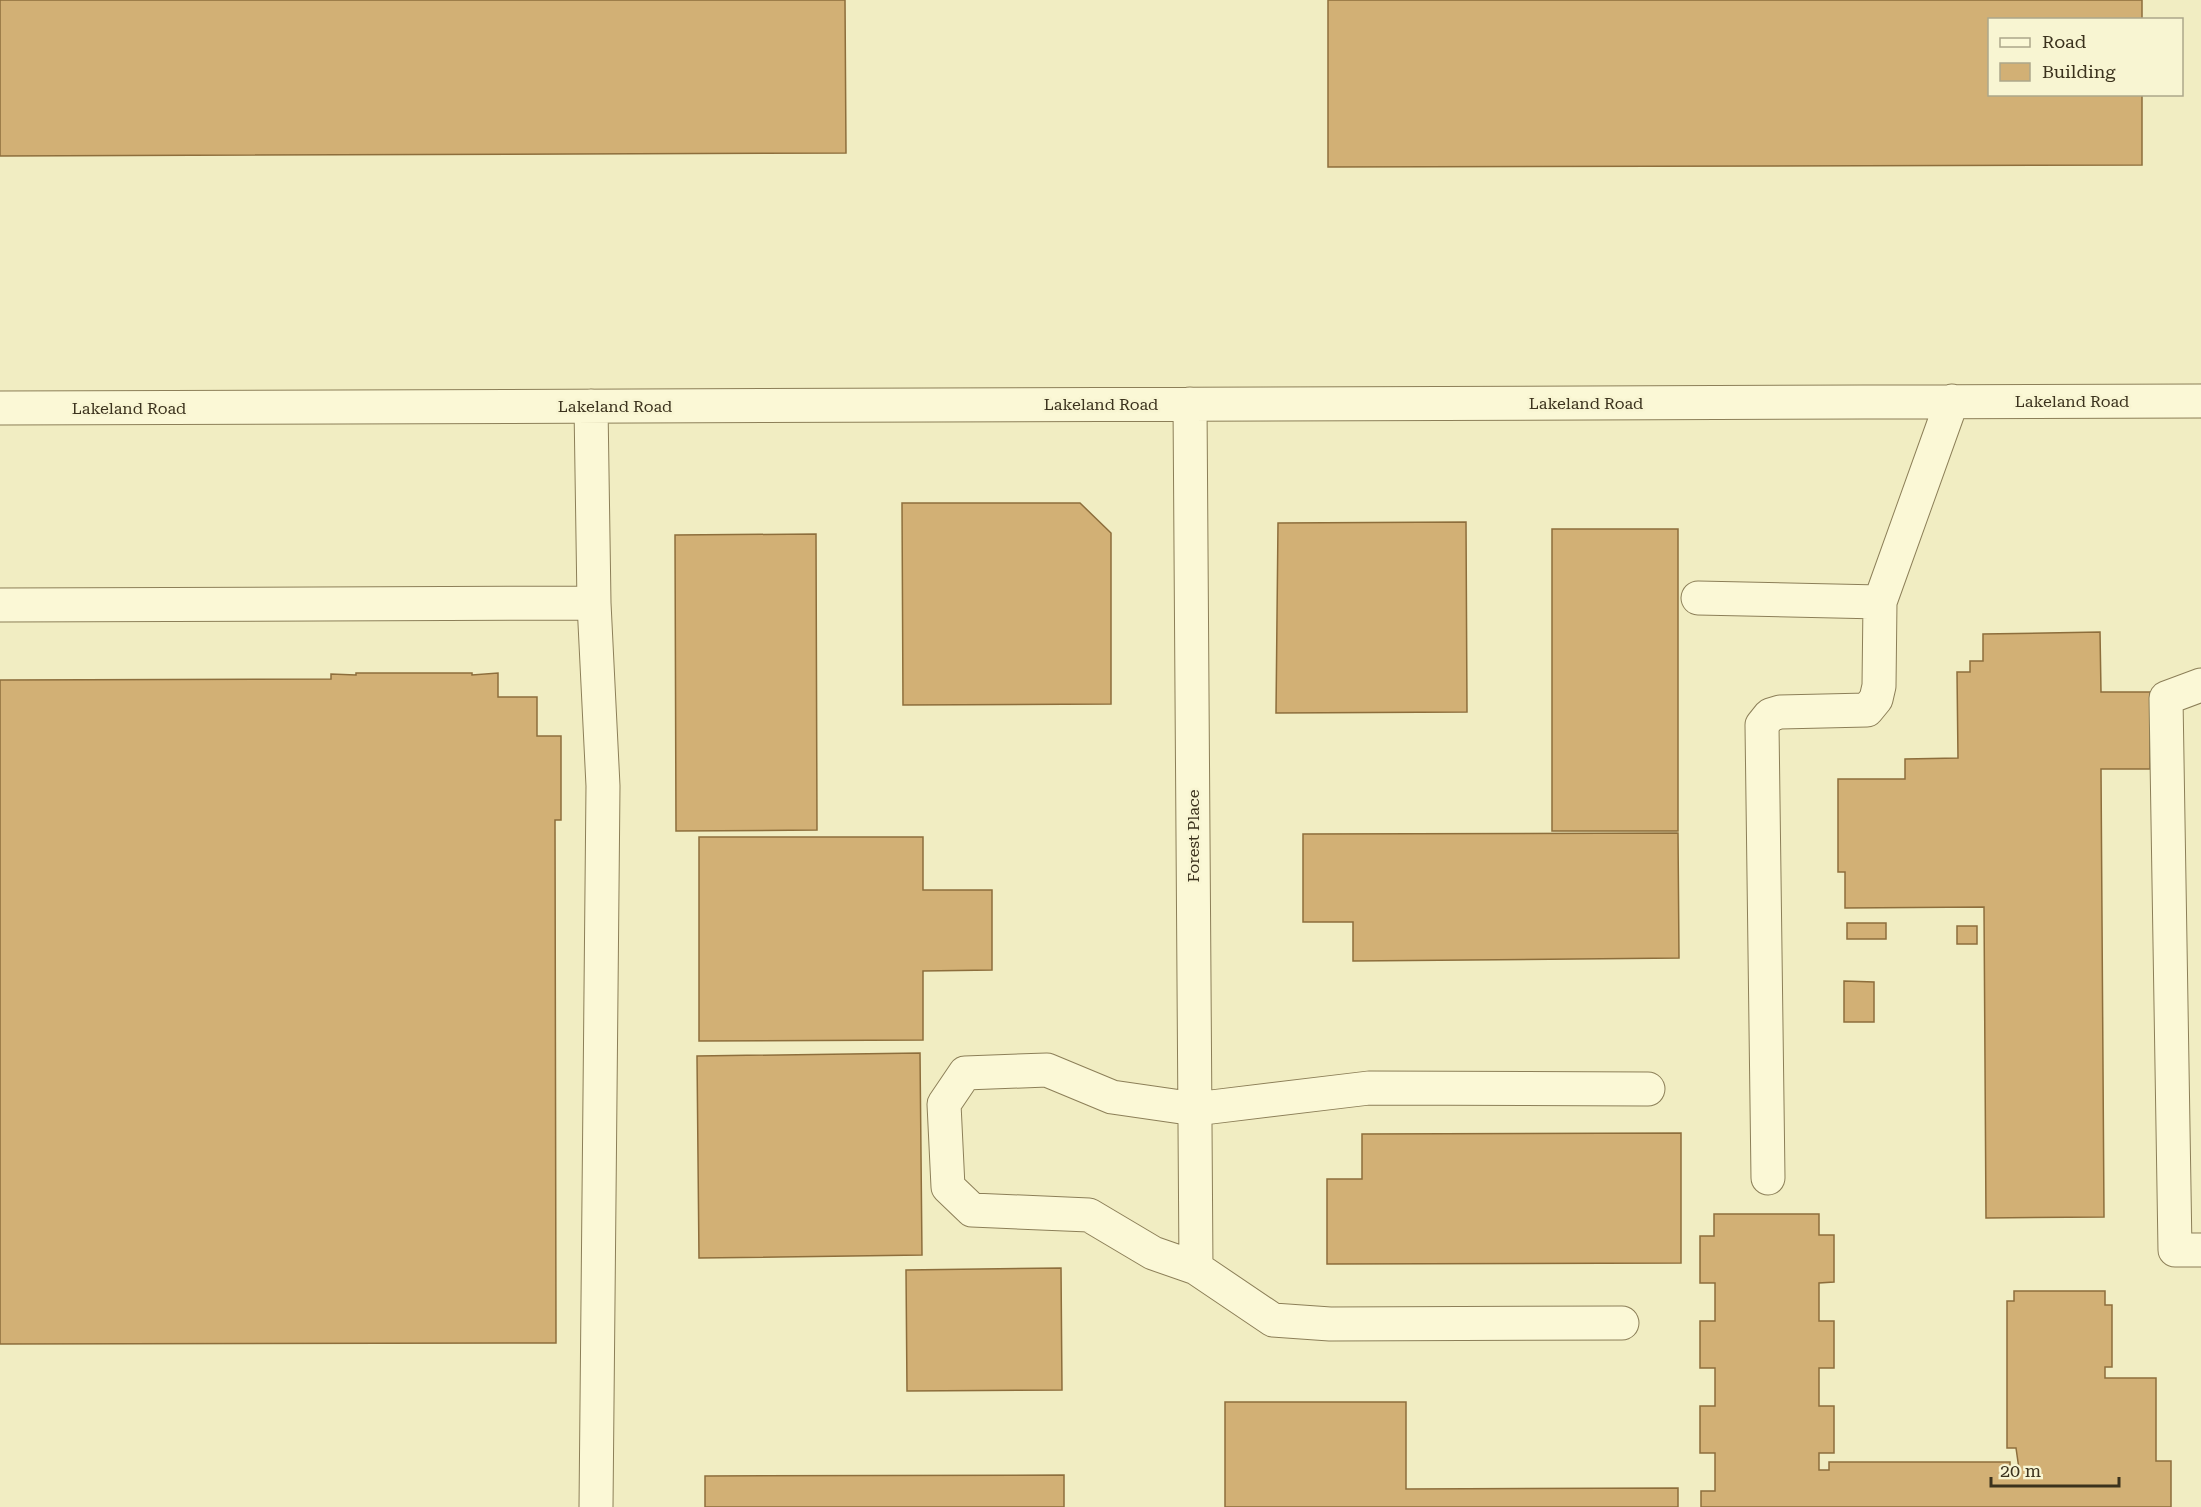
<svg xmlns="http://www.w3.org/2000/svg" width="2201" height="1507" viewBox="0 0 2201 1507" font-family="'Roboto Serif',serif">
<rect width="100%" height="100%" fill="#f1edc2"/>
<path fill="#d2b075" stroke="#8d6e3c" stroke-width="1.5" d="M0 0H845L846 153 0 156Z
M1328 0H2142V20H1990V94H2142V165L1328 167Z
M902 503H1080L1111 533V704L903 705Z
M1466 522 1467 712 1276 713 1278 523Z
M1552 529H1678V831H1552Z
M816 534 817 830 676 831 675 535Z
M2100 632 2101 692H2150V769H2101L2104 1217 1986 1218 1984 907 1845 908V872H1838V779H1905V759L1958 758 1957 672H1970V661H1983V634Z
M356 673H472V675L498 673V697H537V736H561V820H555L556 1343 0 1344V680L331 679V674L356 675Z
M1678 833 1679 958 1353 961V922H1303V834Z
M699 837H923V890H992V970L923 971V1040L699 1041Z
M1847 923H1886V939H1847Z
M1957 926H1977V944H1957Z
M1844 981 1874 982V1022H1844Z
M920 1053 922 1255 699 1258 697 1056Z
M1681 1133V1263L1327 1264V1179H1362V1134Z
M1714 1214H1819V1235H1834V1282L1819 1283V1321H1834V1368H1819V1406H1834V1453H1819V1470H1829V1462H2010V1469H2019L2016 1448H2007V1301H2014V1291H2105V1305H2112V1367H2105V1378H2156V1461H2171V1507H1701V1491H1715V1453H1700V1406H1715V1368H1700V1321H1715V1283H1700V1236H1714Z
M1061 1268 1062 1390 907 1391 906 1270Z
M1225 1402H1406V1489L1678 1488V1507H1225Z
M1064 1475V1507H705V1476Z"/>
<g fill="none" stroke-linecap="round" stroke-linejoin="round">
<defs>
<path id="minor" d="M1190 404 1196 1268
M0 408 2201 401
M1698 598 1880 602
M594 603 603 786 596 1507
M0 605 594 603 591 406
M2201 685 2166 698 2175 1250H2201
M1768 1178 1762 725 1770 715 1780 712 1867 710 1876 699 1879 686 1880 602 1952 401
M1622 1323 1330 1324 1273 1320 1196 1268 1153 1253 1089 1215 972 1210 948 1187 944 1104 965 1073 1047 1070 1112 1097 1195 1109 1369 1088 1648 1089"/>
</defs>
<use href="#minor" stroke="#8c7f58" stroke-width="35"/>
<use href="#minor" stroke="#fbf8d6" stroke-width="33"/>
</g>
<g text-anchor="middle" stroke-width="5" stroke-linejoin="round" paint-order="stroke">
<g font-size="16" fill="#3b321d" stroke="#f8f5d2">
<text x="2072" y="407">Lakeland Road</text>
<text x="1586" y="409">Lakeland Road</text>
<text x="1101" y="410">Lakeland Road</text>
<text x="615" y="412">Lakeland Road</text>
<text x="129" y="414">Lakeland Road</text>
<text transform="translate(1193 836) rotate(-90)" y="6">Forest Place</text>
</g>
</g>
<rect x="1988" y="18" width="195" height="78" fill="#f8f5d2" stroke="#aca78a" stroke-width="1.5"/>
<rect x="2000" y="38" width="30" height="9" fill="#fbf8d6" stroke="#aca78a" stroke-width="1.5"/>
<text x="2042" y="48" font-size="18" fill="#3b321d">Road</text>
<rect x="2000" y="63" width="30" height="18" fill="#d2b075" stroke="#aca78a" stroke-width="1.5"/>
<text x="2042" y="78" font-size="18" fill="#3b321d">Building</text>
<path d="M1991 1477v9h128v-9" fill="none" stroke="#3b321d" stroke-width="3"/>
<text x="2000" y="1477" font-size="18" fill="#3b321d" stroke="#f8f5d2" stroke-width="4.5" paint-order="stroke">20 m</text>
</svg>
